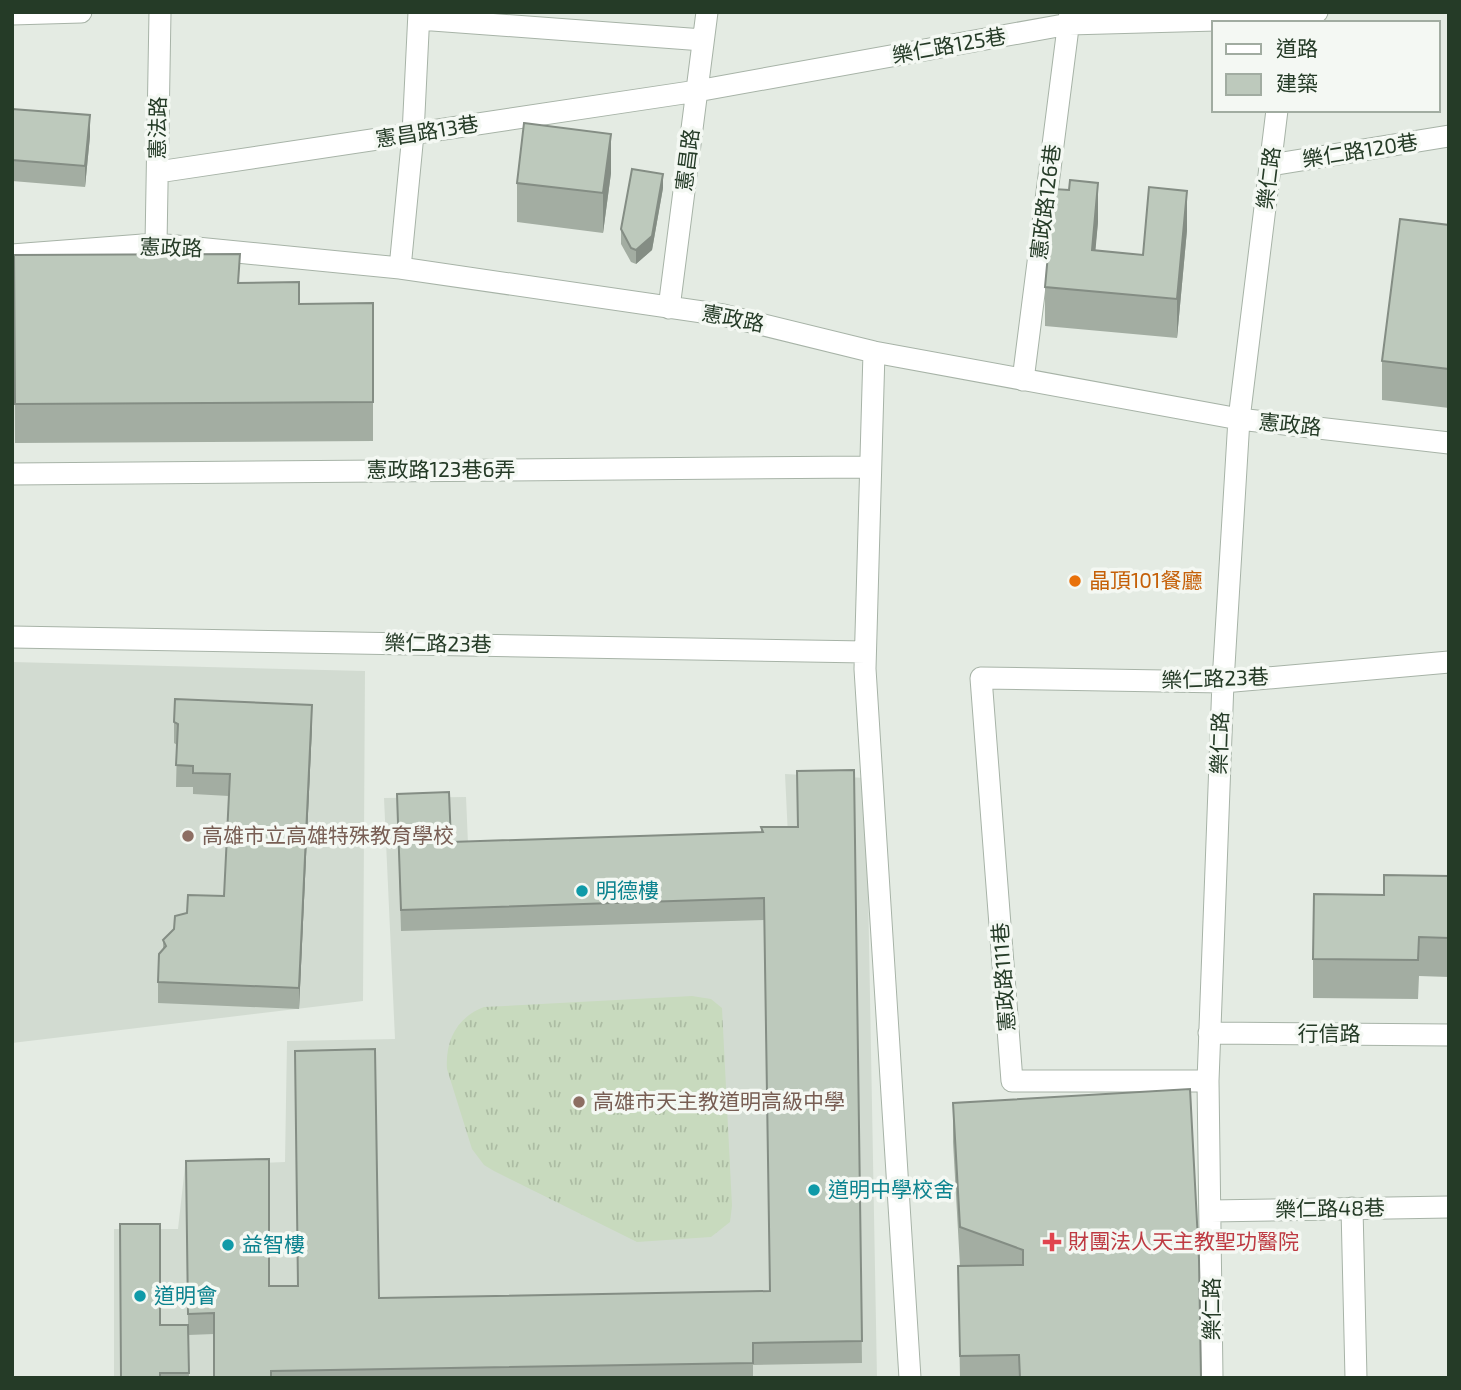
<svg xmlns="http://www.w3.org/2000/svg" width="1461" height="1390" viewBox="0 0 1461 1390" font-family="'Exo 2','Noto Sans TC',sans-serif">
<defs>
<pattern id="grass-tufts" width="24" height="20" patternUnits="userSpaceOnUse" patternTransform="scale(1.75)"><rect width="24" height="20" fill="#c8dabe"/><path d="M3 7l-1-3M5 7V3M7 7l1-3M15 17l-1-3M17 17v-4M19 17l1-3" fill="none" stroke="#acbca3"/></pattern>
</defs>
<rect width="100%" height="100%" fill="#e4ebe3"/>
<path fill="#d2dbd1" d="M12 662 365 671 363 1001 12 1043Z
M785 774 866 778 877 1378H114V1229H178L185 1166 285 1162 287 1041 395 1039 384 798 466 797 468 844 788 836Z"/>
<path fill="url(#grass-tufts)" d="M692 996 711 999 722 1008 732 1206 730 1222 711 1237 637 1242 494 1171 484 1165 472 1149 447 1069C445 1041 457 1017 484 1007Z"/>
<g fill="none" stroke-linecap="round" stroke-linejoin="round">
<defs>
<path id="minor" d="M12 14 81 12
M419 19 703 40
M1271 165 1449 136
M158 172 697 91 1069 24 1288 18 1317 12
M156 244 160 12
M12 255 156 244 400 268 723 315 874 352 1239 419 1449 443
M400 268 413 134 419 12
M669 308 707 12
M874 352 865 669 910 1378
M1023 380 1070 12
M12 474 869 467
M12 637 865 652
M1209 1033 1449 1035
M1208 1081H1012L981 678 1223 682 1449 662
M1352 1208 1356 1378
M1211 1211 1449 1207
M1212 1378 1208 1081 1223 682 1239 419 1277 110"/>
</defs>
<use href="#minor" stroke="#a7b3a7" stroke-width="23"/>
<use href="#minor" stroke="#fff" stroke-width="21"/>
</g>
<path fill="#a3ada2" d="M12 109 90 136 85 187 12 181Z
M611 173 603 233 517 222V183Z
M663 188 652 250 636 264 631 262 621 244V229Z
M1098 222 1095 250 1143 255 1187 230 1177 338 1045 326V287Z
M1449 225V408L1382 400V361Z
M14 255 240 282 299 304 373 303V441L15 443Z
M174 722 312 726 299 1009 158 1003V982L163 950V940L174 929 187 913 224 896 229 796 193 794V787H176L177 745 174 743Z
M854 770 862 1363 753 1365V1378H214V1334L188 1335 189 1378H121L160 1325H188L186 1161 269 1286 379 1298 770 1291 764 920 401 931 397 794 451 842 761 832V827H798Z
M1449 876V977L1419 976 1418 999 1313 998V959L1384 895Z
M953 1103 1201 1378H960L958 1266H960L953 1142Z"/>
<path fill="#848d84" d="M90 115V136L85 187V166Z
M611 134V173L603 233V193Z
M663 174V188L652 250 636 264V250Z
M1098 183V222L1092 289V250Z
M1187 191V230L1177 338V299Z
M312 705V726L299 1009V988Z"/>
<path fill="#bdc9bc" stroke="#848d84" stroke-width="2" d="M12 109 90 115 85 166 12 160Z
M524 123 611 134 603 193 517 183Z
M632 169 663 174 652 236 636 250 631 248 621 229Z
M1070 180 1098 183 1092 250 1143 255 1149 187 1187 191 1177 299 1045 287 1054 189 1069 190Z
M1400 219 1449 225V369L1382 361Z
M240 254 238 283 299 282V304L373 303V402L15 404 14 255Z
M175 699 312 705 299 988 158 982 159 954 166 946 163 940 174 929 175 916 187 913 188 895 224 896 230 774 193 773V766L176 765 178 724 174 722Z
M854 770 862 1341 753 1343V1363L271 1371V1378H214V1313L188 1314 186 1161 269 1159V1286H298L295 1051 375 1049 379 1298 770 1291 764 898 401 910 397 794 449 792 451 842 763 832 761 827H798L797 771Z
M1384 875 1449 876V938L1419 937 1418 960 1313 959 1314 894 1384 895Z
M1190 1089 1199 1260 1201 1378H1020L1019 1355 960 1356 958 1266 1023 1265V1250L960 1227 953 1103Z
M120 1224H160V1325H188L189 1373H160V1378H121Z"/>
<circle fill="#e8710a" stroke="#f4f8f3" stroke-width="2.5" cx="1075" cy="581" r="7"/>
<g fill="#8d6e63" stroke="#f4f8f3" stroke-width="2.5">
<circle cx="188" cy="836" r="7"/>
<circle cx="579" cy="1102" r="7"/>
</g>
<g fill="#0f9aa8" stroke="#f4f8f3" stroke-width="2.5">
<circle cx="582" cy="891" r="7"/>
<circle cx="814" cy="1190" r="7"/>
<circle cx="228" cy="1245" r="7"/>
<circle cx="140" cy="1296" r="7"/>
</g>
<path fill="#e0444e" stroke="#f4f8f3" stroke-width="2.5" d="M1048.5 1231.5h7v7h7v7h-7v7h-7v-7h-7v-7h7z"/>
<g text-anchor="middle" stroke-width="7" stroke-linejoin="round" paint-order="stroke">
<g font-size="21" fill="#253b27" stroke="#f4f8f3">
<text transform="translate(949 46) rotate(-10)" y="7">樂仁路125巷</text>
<text transform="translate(158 128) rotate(-89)" y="7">憲法路</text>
<text transform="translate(427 132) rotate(-9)" y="7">憲昌路13巷</text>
<text transform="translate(1360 151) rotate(-9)" y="7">樂仁路120巷</text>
<text transform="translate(688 160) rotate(-83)" y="7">憲昌路</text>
<text transform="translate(1269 178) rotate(-83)" y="7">樂仁路</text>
<text transform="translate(1046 202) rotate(-83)" y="7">憲政路126巷</text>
<text transform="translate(171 248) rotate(2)" y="7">憲政路</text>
<text transform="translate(733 319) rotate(11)" y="7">憲政路</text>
<text transform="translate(1290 425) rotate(6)" y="7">憲政路</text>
<text x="441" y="477">憲政路123巷6弄</text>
<text transform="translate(438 644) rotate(1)" y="7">樂仁路23巷</text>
<text transform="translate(1215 679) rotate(-2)" y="7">樂仁路23巷</text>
<text transform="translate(1220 743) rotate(-88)" y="7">樂仁路</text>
<text transform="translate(1004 977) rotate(-94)" y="7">憲政路111巷</text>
<text x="1329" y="1041">行信路</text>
<text transform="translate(1330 1209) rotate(-1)" y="7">樂仁路48巷</text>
<text transform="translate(1212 1309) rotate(-90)" y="7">樂仁路</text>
</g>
<g font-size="21" fill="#c56008" stroke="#f4f8f3" text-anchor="start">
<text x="1089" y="588">晶頂101餐廳</text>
</g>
<g font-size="21" fill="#785e54" stroke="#f4f8f3" text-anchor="start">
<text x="202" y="843">高雄市立高雄特殊教育學校</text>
<text x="593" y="1109">高雄市天主教道明高級中學</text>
</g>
<g font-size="21" fill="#0d838f" stroke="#f4f8f3" text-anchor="start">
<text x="596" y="898">明德樓</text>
<text x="828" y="1197">道明中學校舍</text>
<text x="242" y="1252">益智樓</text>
<text x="154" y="1303">道明會</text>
</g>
<g font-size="21" fill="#be3a42" stroke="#f4f8f3" text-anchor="start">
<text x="1068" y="1249">財團法人天主教聖功醫院</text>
</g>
</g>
<rect width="1461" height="1390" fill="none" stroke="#253b27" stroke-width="28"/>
<rect x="1212" y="21" width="228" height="91" fill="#f4f8f3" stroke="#a1aca1" stroke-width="2"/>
<rect x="1226" y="44" width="35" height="10" fill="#ffffff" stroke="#a1aca1" stroke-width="2"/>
<text x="1276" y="56" font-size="21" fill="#253b27">道路</text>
<rect x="1226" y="74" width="35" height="21" fill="#bdc9bc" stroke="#a1aca1" stroke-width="2"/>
<text x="1276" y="91" font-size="21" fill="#253b27">建築</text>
</svg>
